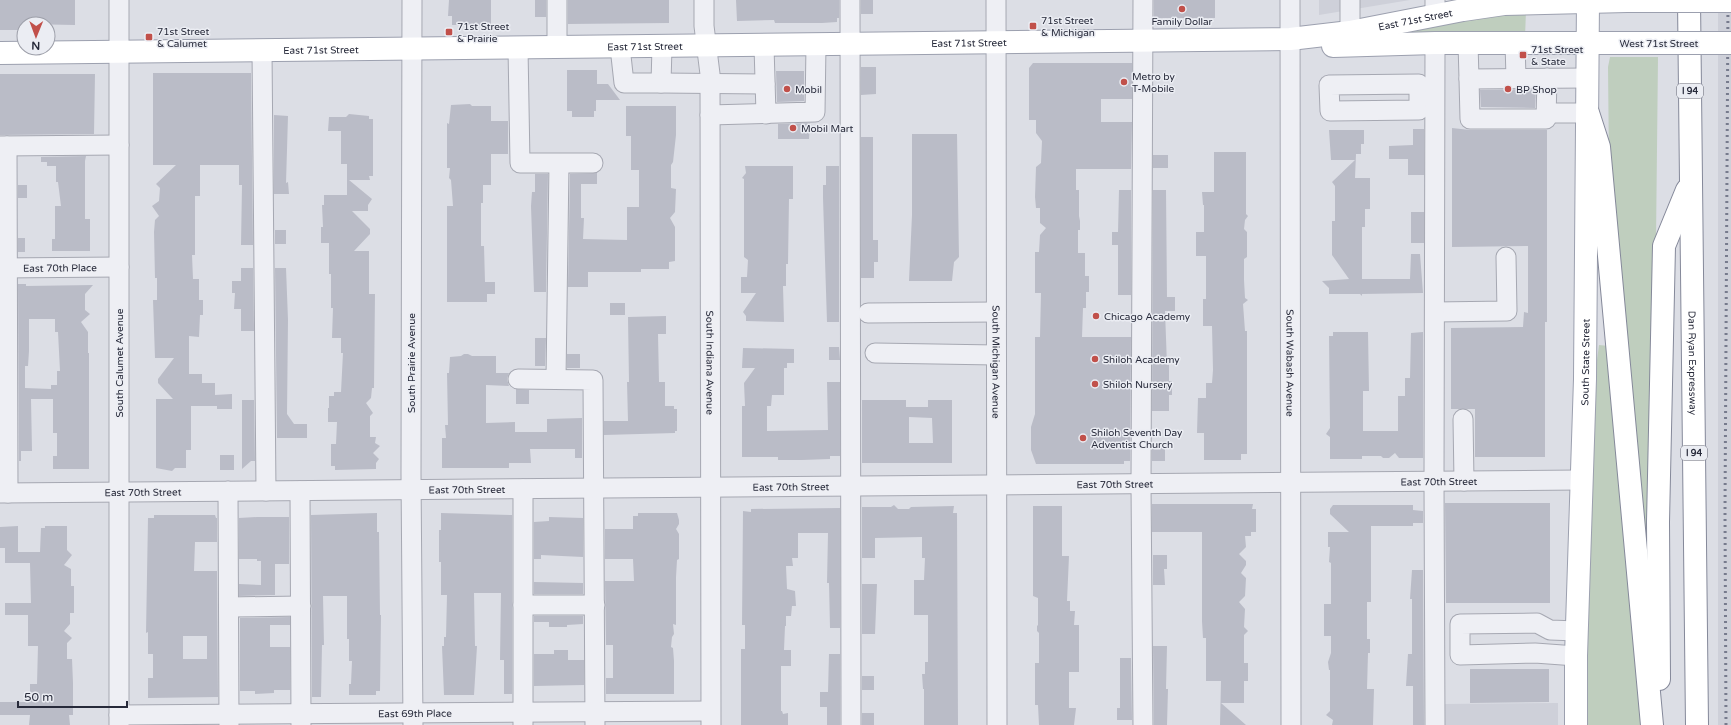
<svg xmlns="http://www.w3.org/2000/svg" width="1731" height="725" viewBox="0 0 1731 725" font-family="'Varela Round',sans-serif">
<rect width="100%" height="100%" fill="#dcdee5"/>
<path fill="#ced0d9" d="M1319 0H1410L1319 15Z
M1718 0H1731V725H1718Z
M1558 703V725H1444V704Z"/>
<path fill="#bfcebe" d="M1500 10 1526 11 1525 37 1366 38Z
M1610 57H1658L1652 610 1609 166 1608 67Z
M1599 345 1609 346 1643 725H1588L1587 649 1597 360Z"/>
<path fill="#babcc7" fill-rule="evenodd" d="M0 0H75V25L24 24V30H0Z
M449 0H491V25H452V16H448Z
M535 0H546V17H535Z
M568 0H669V23L568 24Z
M736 0H839V18H837V22L822 23H775L774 20 737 21Z
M861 0H873V14H861Z
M1154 0H1215V18H1154Z
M1033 63H1132V99H1101V122H1132L1131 169H1076V190H1079V216L1080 221V230H1078V253H1085V276H1089V292H1086V308H1083L1082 337H1131L1130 461H1124V464H1036L1031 450V427L1035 414V337H1040L1041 293H1035V252H1039L1040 235 1046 228 1040 223V208H1036L1035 197 1036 167 1041 163 1042 141 1036 133V120H1029V68Z
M861 67H876V94L861 95Z
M567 70H597V84H608L620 100H596V111H594V117H572V111H567Z
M776 71H804V101L777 102Z
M153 73H251L253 245H241L242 185H239V165H200V196H195V255H192L193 279H199V300H203V315H200L199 337 189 336V374H202V383H215V395L232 394V409H217V406H191V450H186V468H175L172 471 156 468V399H173L158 383V379L174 358H155L153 300H157V278H155L154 232 155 220 159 216 152 206 159 201 160 188 156 184 176 165H153Z
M0 74H95L94 134 0 135Z
M1536 89 1535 108 1481 107 1480 90Z
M470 104 472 106H491V121H508V154H491V185H483V203H481V246H484L485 282H495V294H487V302H447V206H453L451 180 449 178 450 168H447V123L449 124 451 105Z
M626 106H676V135L673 162 671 165V188L676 189 675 212 670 218 675 227V261L669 262V269H641V272H588V287H568L570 174 597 173V184H581V218H584L583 239 627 240V207H639V170H631V136H626Z
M349 114 369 116V119H373V176H369L370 180H349L372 199 368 205V211H352L370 229V234L354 251H369V294H375L374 388H372L371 398 366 403 373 413 370 416V437H376L375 443 380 446 373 453 379 459 376 463V469L335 470V466H331V444H336L337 422H328V408H329V396H334V392H341L343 353H341V338H332L333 308H331V274H329V243H321V227H323L322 205H324V195H347V164H341V131H328L329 117H346Z
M274 115 288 116 286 183 288 182 289 194H274Z
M810 123 809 139H778V124Z
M1452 128 1470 130H1547V322H1545V457H1475V409H1451V328L1523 327 1524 312 1528 313V246L1452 247Z
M1413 129H1424V175H1408V159H1389V146L1413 145Z
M1329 130H1364V144H1361V154H1356L1355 178H1370V209H1365V227H1362V279H1410L1411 254H1420L1423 293 1362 294V296L1360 294H1329V288L1322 281 1349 279 1332 255V221H1335V186L1332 182 1355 160H1331Z
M912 134H957L959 257 954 262 952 281H909L912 215Z
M861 137H873V240H878V262H874V278H861Z
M1214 152H1246V214L1248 216 1245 220 1244 229 1247 232V257L1244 259V280L1245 298 1248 300 1243 304 1245 331H1247V454H1241V460H1204V433H1197L1198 398H1206V383H1212L1213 370 1212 326H1203V299H1206V256H1196V232H1204V205H1203L1202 192H1214Z
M1153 155H1168V168H1153Z
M86 156 85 161V219H90V251H52V239H55V206H61L58 182H56V166H47V162H41V157Z
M745 166H793V199H789L788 264H786V286H783L784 322 746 321V316L743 312 756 293H741V277H747L748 260 744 257V179L742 178 746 173Z
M826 166H839V322H827L823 198V185H826Z
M535 174H548L546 292H534L531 206 532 192H535Z
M18 185H27V198H18Z
M1119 190H1131V295H1118V245H1112V232H1118Z
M1153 190H1166L1167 297H1175V311H1165L1167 365H1169V381H1172V395H1169V411H1152Z
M1411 212H1424V243H1411Z
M275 230H286V244H275Z
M18 238H25V252H18Z
M241 268H253L254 331H241V309H234L235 293H232V281H241Z
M275 268H286L288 320 287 414 294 424H307V438H277Z
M18 284H26V286L93 285 85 294V310L90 314 81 322 88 332V353H89V469H53V456H57V433H53V399H31L32 451H21V461H19ZM29 319H55V332H58L60 371H57V385H51V389L25 388V366H28L29 351Z
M610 303H625V315H610Z
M666 316V334H658L659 382H665V406H674V409H677V431H675V433L604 435V421H628L627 382H629L628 317Z
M1333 332H1368L1369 391H1363V431H1398V396H1405V378H1410L1411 333 1423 332V458H1399L1395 453 1389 458H1383L1381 456H1362V459H1330V437L1326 434 1330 428 1329 336H1333Z
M535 338H546L545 366H535Z
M829 347H839L840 360H829Z
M743 348 794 349V363H787V368H784V395H772L771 406H767V431L828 430 827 382H840V456H830V459L802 460H778V457H742V406H745L744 383 755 368H742Z
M464 354H468L472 356H496V373H509L507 379 509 386 486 385V423L515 422V432H547V419L582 418V458H575V449H530L531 463H509V468H442V438H446L445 425H448L447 373H449L450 357 461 356Z
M567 354H580V368H567Z
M516 389 529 390V404H516Z
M242 400H254L255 461H251L242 469Z
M862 400H906V407H928V400H952V463H862ZM909 417 932 418 933 443H909Z
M1152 446H1165V461H1152Z
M220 455H234V470H220Z
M1445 503H1550V603H1446Z
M1152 504H1253L1252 509H1256V532H1251V536H1245L1246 547 1239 554 1246 561V565L1241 573 1246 578 1245 596 1239 602 1245 609 1244 627 1248 631 1244 635V663H1248V681H1244V703H1221L1246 725H1220L1221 681H1206V638H1203L1202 621V532H1152Z
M894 505 898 509H909L911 507 954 506 953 513H957L958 725H924V689H923L922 674H925V662H928V615H914V580H924L925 558H922V537L875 538V558H862V507H891Z
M1333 505H1413V510L1423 511V523H1413V526H1371V602H1367V639H1370V653H1368L1367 689H1374L1373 725H1332L1333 720 1326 715 1330 711V670H1329L1328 662 1331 653V636H1324V604H1331V563L1329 562 1330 547H1328V532H1349L1330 514V509Z
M1033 506H1062V556H1069L1067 601H1070V611H1075L1074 625H1079V672H1069V708H1076L1074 725H1039L1038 705H1035V663H1039V633L1037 631V626L1038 625V598L1033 596Z
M840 508V628H830L829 583H827L828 533H798V558H792L793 566H786L787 589 795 591 796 606H792L791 616H786V626H785L784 650H791V666H781V711H782L783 714 788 713V725H741V649H745V625H742L743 511 751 512V509Z
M377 513V532H379L380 615H381L380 691H376V695H349V684H351L352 661H349V639H347V596H323L324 645H322L321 697H312L311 515Z
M441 513 512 515V694H504V660H500L501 593H474L475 646H477L474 695H444L442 646H444V637H446L447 595H441V562H439V530H441Z
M638 513H677L679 520V524L676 529 679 534V559L677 560 676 577V625L673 624 674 634 672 637 671 647 673 648 674 661V694H606V678H613V645H606L605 581H634L633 559H605V529H633V516H638Z
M154 515H215L216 518H217V542H195L194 571H217L218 697 148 698V678H153V654H148V632L146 633 148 518H154ZM183 636H207V659H183Z
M257 517H289V564H275V595L239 596V584L261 585V561H257V559H239V518Z
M549 517 583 518V557L541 555V559H534V522L549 521Z
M18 526V552H40L41 528H45V526H67V550L72 555 64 565 71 569V586H74V613H70V624L64 631 72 638 67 643V659H72L73 683V715H69L70 725H29L30 715H0V702H30V684H37L38 646H28V615H5V603H31L30 563H5V548H0V527Z
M1153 555H1167V569H1164L1165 585H1153Z
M1412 570H1423L1424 725H1413V686H1406L1408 654H1412V599H1410Z
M534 582 583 583V594H534Z
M862 584H877L875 634H862Z
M534 616H583V624L567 625V627H549V622H534Z
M290 617V625H270V647H290V690H274V693L255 694V691H240V618Z
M1153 646H1167L1166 689H1168L1167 725H1154Z
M554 650H568V660H584V685L534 686V654H554Z
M829 654H840V725H827V707H820V692H828Z
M1120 658H1131L1132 720H1117V708H1120Z
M1470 669H1549V702L1470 703Z
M862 676H874V690H862Z
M862 713H874V725H862Z"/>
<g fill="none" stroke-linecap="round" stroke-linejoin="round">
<defs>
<g id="minor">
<path d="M119 0V725"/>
<path d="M412 0 411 474 413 725"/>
<path id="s1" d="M704 0V26L710 74 711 725"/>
<path d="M850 0 851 725"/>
<path id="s2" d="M996 0 997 725"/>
<path id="s3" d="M1290 0 1291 725"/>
<path d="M1350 0V46"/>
<path d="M1435 16V0"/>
<path d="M1468 43 1469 79 1587 78"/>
<path d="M1515 43 1516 78"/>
<path d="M764 46 766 114"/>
<path d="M620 47 624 83H661L662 47"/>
<path d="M518 48 520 163H593"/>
<path d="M557 48V0"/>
<path d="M262 51 266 491"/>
<path d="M1469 79 1470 119H1546L1547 78"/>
<path d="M661 83 765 84"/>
<path d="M1419 84V110L1330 111 1329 85Z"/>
<path d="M1546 113H1588"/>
<path d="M710 115 815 112 816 45"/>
<path d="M0 146 119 145"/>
<path d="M7 146 8 493"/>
<path id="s4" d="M0 268 119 267"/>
<path d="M1435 312 1507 311 1506 257"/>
<path d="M868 313 996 312"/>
<path d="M875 353 996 355"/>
<path d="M518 379 593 380 595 725"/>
<path d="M556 379 559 164"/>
<path d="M1463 419 1464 481"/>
<path d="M523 489V724"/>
<path d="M228 491 229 725"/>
<path d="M300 491 301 725"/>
<path id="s5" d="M0 493 1581 480"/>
<path d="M523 605H595"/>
<path d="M229 607 301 606"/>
<path d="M1576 656 1535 653 1460 655V624L1537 623 1550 630 1577 631"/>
<path id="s6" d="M119 715 710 711"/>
<path d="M1143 725 1141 485 1143 0"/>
<path d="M1435 725 1434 482 1435 43"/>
</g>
<g id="major">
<path d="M1333 46 1435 43H1627"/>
<path id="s7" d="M0 53 1290 39 1350 32 1463 10 1504 4 1627 1"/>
<path id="s8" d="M1576 725V656L1585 379 1588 0"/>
</g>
<g id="highway">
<path id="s9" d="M1689 0 1697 725"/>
<path d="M1588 113 1599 147 1652 725"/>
<path d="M1659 679 1658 522 1664 246 1687 190"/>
</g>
</defs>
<use href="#minor" stroke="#a6a8b2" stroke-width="21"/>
<use href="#major" stroke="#9ca0af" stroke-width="24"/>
<use href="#highway" stroke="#85899a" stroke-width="24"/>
<use href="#minor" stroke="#eeeff4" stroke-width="19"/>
<use href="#major" stroke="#fff" stroke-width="22"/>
<use href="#highway" stroke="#fff" stroke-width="22"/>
<path stroke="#777b8d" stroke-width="3" stroke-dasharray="2 4" stroke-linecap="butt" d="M1726 725 1725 511 1728 0"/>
<defs>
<path id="major-bridge" d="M1627 1H1731
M1627 43H1731"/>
</defs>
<use href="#major-bridge" stroke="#9ca0af" stroke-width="24" stroke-linecap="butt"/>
<use href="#major-bridge" stroke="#fff" stroke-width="22"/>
</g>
<g fill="#c1504a" stroke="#ebedf3" stroke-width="1.5">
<circle cx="1182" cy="9" r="4"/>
<rect x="1029" y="22" width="8" height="8" rx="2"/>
<rect x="445" y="28" width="8" height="8" rx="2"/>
<rect x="145" y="33" width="8" height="8" rx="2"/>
<rect x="1519" y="51" width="8" height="8" rx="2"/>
<circle cx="1124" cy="82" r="4"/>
<circle cx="787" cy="89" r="4"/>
<circle cx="1508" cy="89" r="4"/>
<circle cx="793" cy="128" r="4"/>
<circle cx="1096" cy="316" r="4"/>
<circle cx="1095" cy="359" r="4"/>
<circle cx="1095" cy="384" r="4"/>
<circle cx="1083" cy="438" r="4"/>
</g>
<g text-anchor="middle" stroke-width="3" stroke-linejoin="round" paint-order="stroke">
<g fill="#ebedf3" stroke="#626472" stroke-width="1">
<rect x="1677" y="84" width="26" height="14" rx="3"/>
<rect x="1681" y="446" width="26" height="14" rx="3"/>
</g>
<g font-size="9" font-weight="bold" fill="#272a3a">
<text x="1690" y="94">I 94</text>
<text x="1694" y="456">I 94</text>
</g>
<g font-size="10" fill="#272a3a" stroke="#ebedf3">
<text dy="4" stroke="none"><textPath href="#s7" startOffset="1417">East 71st Street</textPath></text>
<text dy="4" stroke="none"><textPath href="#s7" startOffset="969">East 71st Street</textPath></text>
<text x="1659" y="47">West 71st Street</text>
<text dy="4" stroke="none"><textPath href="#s7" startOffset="645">East 71st Street</textPath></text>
<text dy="4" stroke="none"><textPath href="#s7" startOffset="321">East 71st Street</textPath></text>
<text dy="4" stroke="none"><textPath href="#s4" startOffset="60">East 70th Place</textPath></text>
<text dy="4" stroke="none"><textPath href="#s1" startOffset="363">South Indiana Avenue</textPath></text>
<text dy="4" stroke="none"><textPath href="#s3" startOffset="363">South Wabash Avenue</textPath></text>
<text transform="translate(119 363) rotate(-90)" y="4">South Calumet Avenue</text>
<text transform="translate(411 363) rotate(-90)" y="4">South Prairie Avenue</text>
<text dy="4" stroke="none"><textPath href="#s2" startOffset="362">South Michigan Avenue</textPath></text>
<text dy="4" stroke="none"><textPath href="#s8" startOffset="363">South State Street</textPath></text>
<text dy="4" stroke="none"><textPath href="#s9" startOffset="363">Dan Ryan Expressway</textPath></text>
<text dy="4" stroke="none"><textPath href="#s5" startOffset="1439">East 70th Street</textPath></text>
<text dy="4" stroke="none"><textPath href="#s5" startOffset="1115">East 70th Street</textPath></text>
<text dy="4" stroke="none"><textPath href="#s5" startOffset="791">East 70th Street</textPath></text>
<text dy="4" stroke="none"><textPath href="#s5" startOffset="467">East 70th Street</textPath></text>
<text dy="4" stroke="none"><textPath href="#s5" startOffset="143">East 70th Street</textPath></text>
<text dy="4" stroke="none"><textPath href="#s6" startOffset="296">East 69th Place</textPath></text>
</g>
<g font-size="10" fill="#272a3a" stroke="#ebedf3" text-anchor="start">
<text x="1041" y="24">71st Street<tspan x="1041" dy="12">&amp; Michigan</tspan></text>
<text x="1182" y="25" text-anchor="middle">Family Dollar</text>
<text x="457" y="30">71st Street<tspan x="457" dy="12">&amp; Prairie</tspan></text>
<text x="157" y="35">71st Street<tspan x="157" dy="12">&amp; Calumet</tspan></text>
<text x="1531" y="53">71st Street<tspan x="1531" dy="12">&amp; State</tspan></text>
<text x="1132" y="80">Metro by<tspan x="1132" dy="12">T-Mobile</tspan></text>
<text x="795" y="93">Mobil</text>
<text x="1516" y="93">BP Shop</text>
<text x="801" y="132">Mobil Mart</text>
<text x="1104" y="320">Chicago Academy</text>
<text x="1103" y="363">Shiloh Academy</text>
<text x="1103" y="388">Shiloh Nursery</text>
<text x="1091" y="436">Shiloh Seventh Day<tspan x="1091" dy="12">Adventist Church</tspan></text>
</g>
</g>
<g transform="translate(36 36) rotate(181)"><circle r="19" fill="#ebedf3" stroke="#9d9fa9"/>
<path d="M0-3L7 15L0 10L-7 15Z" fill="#c1504a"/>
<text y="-6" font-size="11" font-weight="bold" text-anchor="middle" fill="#272a3a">N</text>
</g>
<path d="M18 701v6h109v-6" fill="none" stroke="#272a3a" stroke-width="2"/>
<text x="24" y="701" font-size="12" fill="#272a3a" stroke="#ebedf3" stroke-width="3" paint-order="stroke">50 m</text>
</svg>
